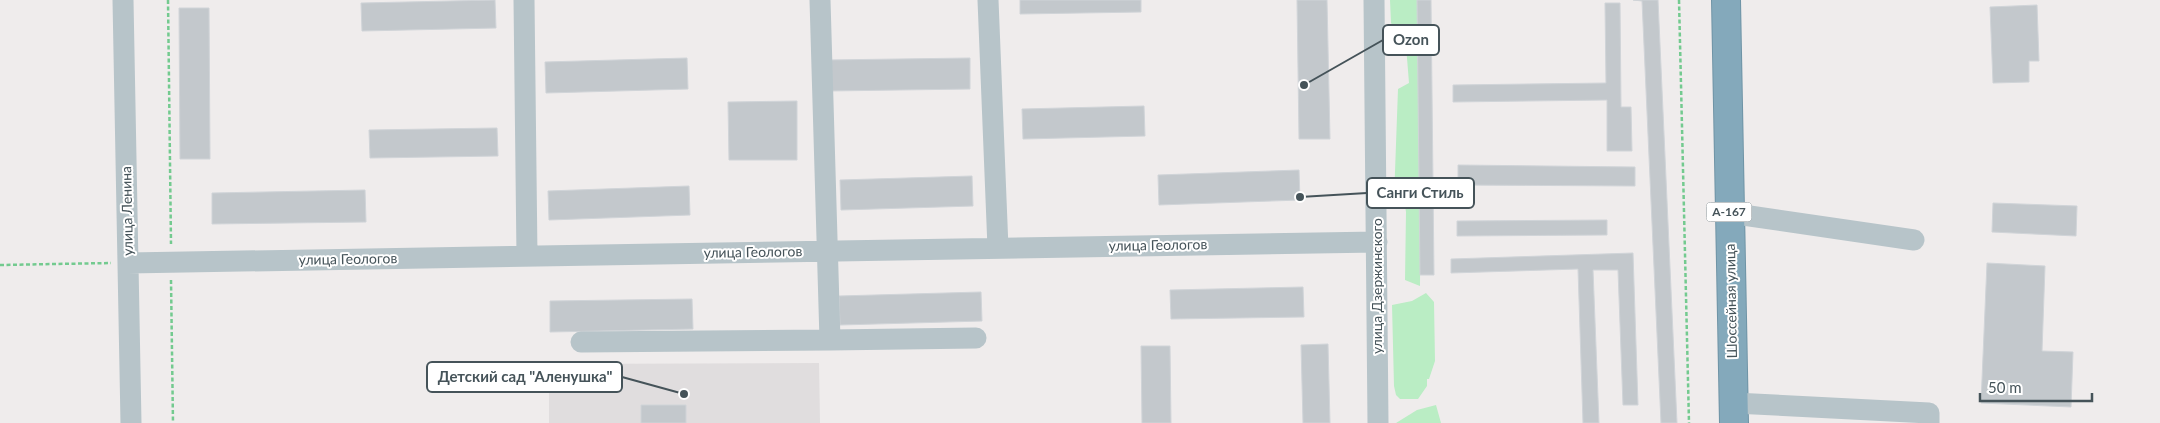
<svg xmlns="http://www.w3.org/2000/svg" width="2160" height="423" viewBox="0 0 2160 423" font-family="Lato,sans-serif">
<rect width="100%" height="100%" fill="#efecec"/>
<path fill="#e0ddde" d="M819 363 820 423H549V364Z"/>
<path fill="#baedc4" d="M1390 0H1422L1420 286 1405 280 1406 212 1405 206 1394 199 1398 89 1409 83 1405 33 1400 35 1391 23Z
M1426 293 1434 302 1435 361 1429 379H1427V386L1418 399H1400L1396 395 1394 386 1392 305 1412 301Z
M1436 405 1441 423H1396L1417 410Z"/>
<path fill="#c3c8cc" stroke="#d0d4d8" d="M495 0 496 28 362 31 361 3Z
M1020 0H1141V12L1020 14Z
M1297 0H1327L1330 139H1299Z
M1417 0H1431L1434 275H1420Z
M1633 0H1658L1677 423H1661L1642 1Z
M1605 3H1620L1621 107H1631L1632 151H1607V100L1453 102V85L1606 83Z
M2037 5 2039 61H2029V82L1993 83 1990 7Z
M179 8H209L210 159H180Z
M687 58 688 89 546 93 545 62Z
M970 58V89L828 91V60Z
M797 101V160H729L728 102Z
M1144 106 1145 136 1023 139 1022 109Z
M497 128 498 156 370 158 369 130Z
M1458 165 1635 167V186L1458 185Z
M1299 170 1300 200 1159 205 1158 175Z
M972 176 973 206 841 210 840 180Z
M689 186 690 215 549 220 548 191Z
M365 190 366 222 212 224V193Z
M1993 203 2077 206 2076 236 1992 232Z
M1607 220V235L1457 236V221Z
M1633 253 1638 405H1623L1618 270H1593L1599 423H1583L1578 269 1451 273V259Z
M1987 263 2045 266 2042 351 2073 352 2071 407 1981 403Z
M1303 287 1304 317 1171 319 1170 290Z
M981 292 982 321 840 325 839 296Z
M692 299 693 329 550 332V301Z
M1328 344 1330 423H1303L1301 345Z
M1141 346H1170L1171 423H1142Z
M641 405H686V423H641Z"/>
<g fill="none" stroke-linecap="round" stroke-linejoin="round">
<defs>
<path id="highway" d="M1726 0 1734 423"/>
</defs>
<use href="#highway" stroke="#6f94a6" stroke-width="30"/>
<path stroke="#73ca8f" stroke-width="2.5" stroke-dasharray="4 2.5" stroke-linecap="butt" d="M168 0 171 244
M1679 0 1689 423
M0 265 111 263
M171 280 173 423"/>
<path stroke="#b7c4c9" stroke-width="21" d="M123 0 131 423
M524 0 527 256
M988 0 998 248
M1374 0 1378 423
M1729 213 1914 240
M128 263 1377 242
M830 340 976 338
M581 342 830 340 820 0
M1734 403 1929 413V423"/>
<use href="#highway" stroke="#84a9bb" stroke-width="28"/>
</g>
<g text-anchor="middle" stroke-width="4" stroke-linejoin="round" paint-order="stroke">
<rect fill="#fff" stroke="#7d878b" stroke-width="1" x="1706.5" y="202.5" width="45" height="19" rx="4"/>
<g font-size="12" font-weight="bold" fill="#455359">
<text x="1729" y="216">А-167</text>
</g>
<g font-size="14" fill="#455359" stroke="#fff">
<text transform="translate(127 211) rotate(-91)" y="5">улица Ленина</text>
<text transform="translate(1158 245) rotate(-1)" y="5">улица Геологов</text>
<text transform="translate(753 252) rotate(-1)" y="5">улица Геологов</text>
<text transform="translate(348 259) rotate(-1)" y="5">улица Геологов</text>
<text transform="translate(1377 286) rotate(-90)" y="5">улица Дзержинского</text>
<text transform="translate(1731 301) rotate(-91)" y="5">Шоссейная улица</text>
</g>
</g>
<path fill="none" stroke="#455359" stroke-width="2" d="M1304 85L1383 40M1300 197L1367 193M684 394L622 377"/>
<g fill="#455359" stroke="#fff" stroke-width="2">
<circle cx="1304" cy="85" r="5"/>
<circle cx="1300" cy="197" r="5"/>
<circle cx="684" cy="394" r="5"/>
</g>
<g fill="#fff" stroke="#455359" stroke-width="2">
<rect x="1383" y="25" width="56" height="30" rx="5"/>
<rect x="1367" y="178" width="107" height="30" rx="5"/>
<rect x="427" y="362" width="195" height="30" rx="5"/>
</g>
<g font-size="15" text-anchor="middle" font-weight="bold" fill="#455359">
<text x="1411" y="45">Ozon</text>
<text x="1420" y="198">Санги Стиль</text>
<text x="525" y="382">Детский сад "Аленушка"</text>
</g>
<path d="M1980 393v8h112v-8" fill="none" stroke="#455359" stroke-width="2.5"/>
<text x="1988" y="393" font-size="15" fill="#455359" stroke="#ffffff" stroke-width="4" paint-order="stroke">50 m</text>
</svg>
